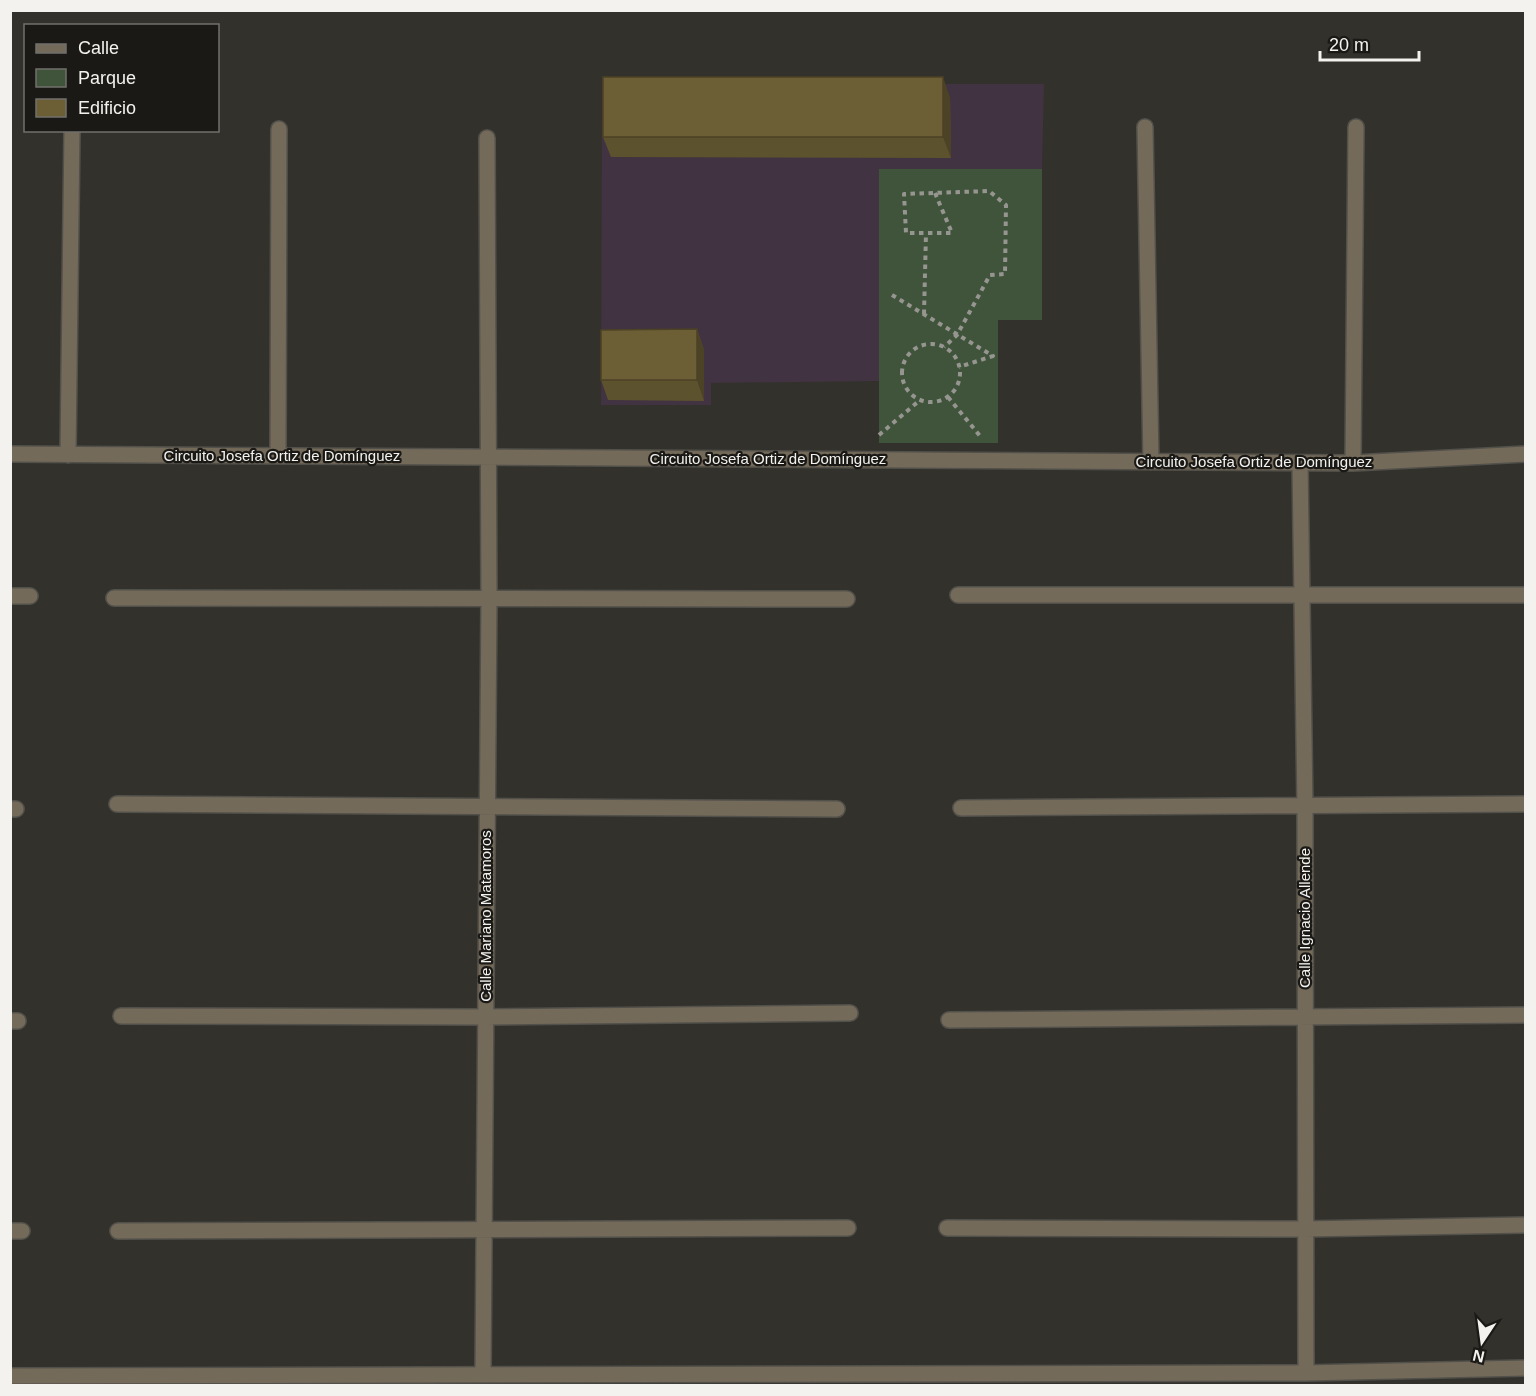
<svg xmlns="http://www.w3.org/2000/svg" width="1536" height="1396" viewBox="0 0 1536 1396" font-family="Arial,sans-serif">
<rect width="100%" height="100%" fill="#33312b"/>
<path fill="#413341" d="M602 84H1044L1042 169H879V381L711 383V405H601Z"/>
<path fill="#3f543b" d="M879 169H1042V320H998V443H879Z"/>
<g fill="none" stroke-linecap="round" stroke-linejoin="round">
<defs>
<path id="minor" d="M1145 127 1151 462
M10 454 1353 463 1526 454
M68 455 72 130
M278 456 279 129
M1300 463 1305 808 1306 1373
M1353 463 1356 127
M958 595H1526
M10 596H30
M114 598 847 599
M117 804 837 809
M961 808 1526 804
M10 809H16
M121 1016 485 1017 850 1013
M949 1020 1526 1015
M10 1021H18
M947 1228 1304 1229 1526 1225
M10 1231H22
M118 1231 848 1228
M483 1374 489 599 487 138
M10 1376 1306 1373 1526 1368"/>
</defs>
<use href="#minor" stroke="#52504a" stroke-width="18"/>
<path stroke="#969590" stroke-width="4" stroke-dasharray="4.5 4.5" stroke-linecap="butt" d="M935 193 952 233H906L904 194 989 191 1006 205 1005 274 990 275 957 335 944 347
M892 295 993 356 959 367
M924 314 926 233
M902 373a29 29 0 1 1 58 0a29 29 0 1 1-58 0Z
M948 397 980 436
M879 435 920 400"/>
<use href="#minor" stroke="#746a5a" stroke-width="15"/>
</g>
<path fill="#5d522e" d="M950 97 951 158 611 157 603 137Z
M697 329 704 350V401L608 400 601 380Z"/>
<path fill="#4c4225" d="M943 77 950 97 951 158 943 137Z
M697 329 704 350V401L697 380Z"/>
<path fill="#6c5f35" stroke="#4c4225" stroke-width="1.5" d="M603 77H943V137H603Z
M697 329V380H601V330Z"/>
<g text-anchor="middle" stroke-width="4.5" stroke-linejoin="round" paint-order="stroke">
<g font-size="15" fill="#f3f2ee" stroke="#1a1916">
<text x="282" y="461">Circuito Josefa Ortiz de Domínguez</text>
<text x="768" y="464">Circuito Josefa Ortiz de Domínguez</text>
<text x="1254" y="467">Circuito Josefa Ortiz de Domínguez</text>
<text transform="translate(486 916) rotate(-90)" y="5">Calle Mariano Matamoros</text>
<text transform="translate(1305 918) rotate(-90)" y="5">Calle Ignacio Allende</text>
</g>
</g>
<rect width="1536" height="1396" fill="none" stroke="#f3f2ee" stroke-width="24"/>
<rect x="24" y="24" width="195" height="108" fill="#1a1916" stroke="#71706c" stroke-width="1.5"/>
<rect x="36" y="44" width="30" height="9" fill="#746a5a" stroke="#71706c" stroke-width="1.5"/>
<text x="78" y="54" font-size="18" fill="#f3f2ee">Calle</text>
<rect x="36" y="69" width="30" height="18" fill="#3f543b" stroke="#71706c" stroke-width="1.5"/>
<text x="78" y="84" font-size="18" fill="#f3f2ee">Parque</text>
<rect x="36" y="99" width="30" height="18" fill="#6c5f35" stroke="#71706c" stroke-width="1.5"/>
<text x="78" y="114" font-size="18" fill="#f3f2ee">Edificio</text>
<g transform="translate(1482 1342) rotate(193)" stroke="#1a1916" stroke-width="4.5" paint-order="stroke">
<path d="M0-4.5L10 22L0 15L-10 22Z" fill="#f3f2ee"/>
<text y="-9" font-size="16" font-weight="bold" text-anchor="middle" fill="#f3f2ee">N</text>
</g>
<path d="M1320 51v9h99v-9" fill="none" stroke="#f3f2ee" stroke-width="3"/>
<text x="1329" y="51" font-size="18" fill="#f3f2ee" stroke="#1a1916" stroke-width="4.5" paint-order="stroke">20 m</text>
</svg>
